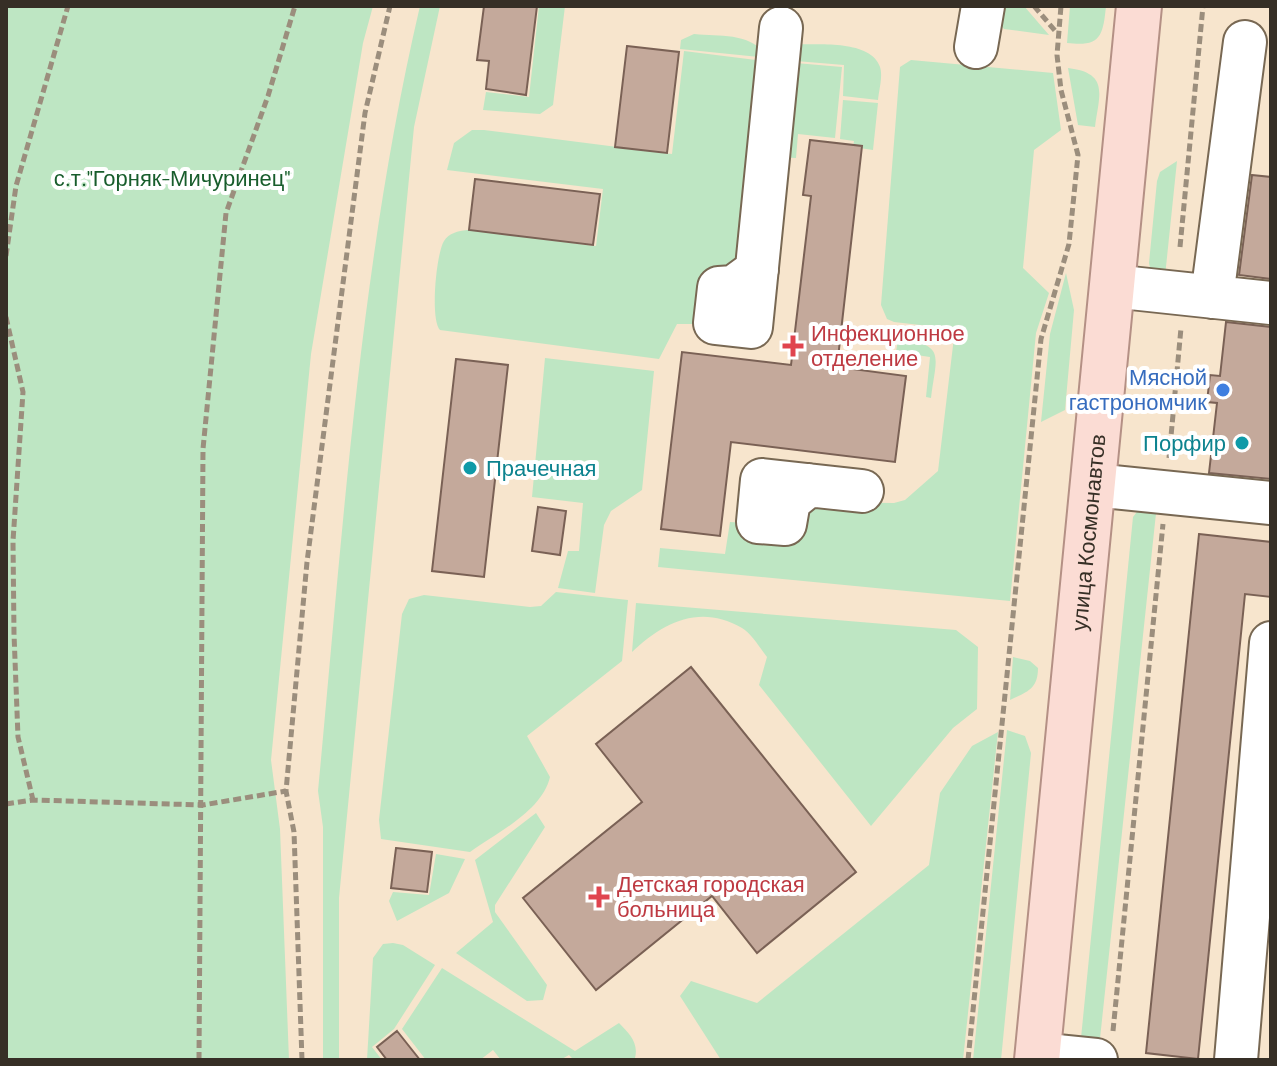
<svg xmlns="http://www.w3.org/2000/svg" width="1277" height="1066" viewBox="0 0 1277 1066" font-family="Barlow,sans-serif">
<rect width="100%" height="100%" fill="#f7e5cd"/>
<path fill="#bee6c3" d="M6 6H373L363 43 311 354 271 760 280 829 289 1060H6Z
M420 6H440L414 127 339 898V1060H323V827L318 791C343 529 360 263 420 6Z
M539 6H565L553 105 540 114 483 110 486 92 529 97Z
M997 6H1024L1049 35 1004 29 995 18Z
M1070 6H1106C1103 37 1100 47 1067 43Z
M694 34C723 37 752 32 768 58L680 49 681 40Z
M797 44C820 45 871 40 880 67 883 76 879 90 878 100L843 96 844 65 784 60Z
M684 51 773 62 755 249 708 324H677L659 359 440 330C430 320 436 254 444 241 449 233 458 231 467 230L596 246 603 189 447 170 454 143 472 130H484L672 154Z
M911 60 1053 73 1061 130 1034 150 1023 268 1049 293 1036 333 1010 601 658 567 660 548 725 554 730 522 746 523 808 502 894 503 905 500 938 471 955 329 894 322 887 319 881 305 900 67Z
M784 62 842 67 835 138 798 134 796 158 776 157Z
M1068 68C1110 73 1099 95 1095 127L1078 125Z
M843 100 878 103 873 150 853 147 854 141 840 139Z
M1177 161 1164 286 1151 273 1149 263 1157 181 1160 172Z
M1066 273 1074 310 1065 410 1041 422 1050 334Z
M898 339C947 345 936 355 931 398L926 397 930 357 896 352Z
M545 358 654 371 642 490 611 511 604 525 595 593 558 588 568 551H579L583 503 532 497Z
M1157 504 1099 1048 1081 1038 1133 517 1142 505Z
M556 592 628 600 622 661 527 736 550 777C542 811 498 832 470 852L381 839 379 820 402 614 409 599 424 595 530 607 541 606Z
M636 603 956 630 978 647 977 709 953 728 871 826 759 685 767 657C760 648 751 633 742 628 700 603 662 623 632 652Z
M1013 657 1030 661 1038 668C1038 689 1027 692 1010 700Z
M1007 730 1025 736 1031 753 1001 1060H973Z
M998 732 963 1060H721L680 996 691 981 757 1003 929 865 940 793 972 746Z
M536 813 545 827 495 905V912L547 985 543 1000 527 1001 456 953 493 922 475 860Z
M436 854 465 859 449 893 397 921 389 901 393 892 429 895Z
M393 943 403 945 435 965 394 1029 372 1047 382 1060H367L373 958 383 944Z
M442 968 575 1051 619 1023C629 1033 639 1043 635 1058L574 1060 569 1055 560 1060H501L493 1050 480 1060H426L402 1029Z"/>
<path fill="#c4a99b" stroke="#7a6155" stroke-width="2" d="M484 6H537L526 95 486 89 489 61 477 60Z
M627 46 679 52 667 153 615 147Z
M810 140 862 146 837 367 906 376 895 462 731 442 720 536 661 529 682 352 791 365 811 196 803 195Z
M1252 175 1271 177V279L1239 275Z
M475 179 600 194 593 245 469 230Z
M1226 322 1271 327V479L1209 473 1217 403 1207 402 1210 375 1220 376Z
M456 359 508 365 484 577 432 571Z
M538 507 566 511 560 555 532 551Z
M1199 534 1271 542V597L1245 594 1198 1059 1146 1053Z
M691 667 856 872 757 953 712 896 596 990 523 898 642 802 596 744Z
M396 848 432 852 427 892 391 888Z
M397 1031 420 1060H387L377 1047Z"/>
<g fill="none" stroke-linecap="round" stroke-linejoin="round">
<defs>
<path id="minor" d="M976 47 983 6
M757 270 734 287 719 288 715 323 751 327 781 28
M1112 286 1271 303
M1212 297 1245 42
M809 485 789 501 785 524 758 522 762 480 862 491
M1093 485 1271 503
M1037 1054 1096 1060
M1236 1060 1271 643"/>
<g id="major">
<path id="s1" d="M1037 1060 1139 6"/>
</g>
</defs>
<use href="#minor" stroke="#786853" stroke-width="46"/>
<use href="#major" stroke="#b49085" stroke-width="48"/>
<path stroke="#9b8e7d" stroke-width="5" stroke-dasharray="8 4" stroke-linecap="butt" d="M1034 6 1057 33
M1180 247 1203 6
M6 256 16 186 68 6
M6 317 23 392 13 541 14 634 18 737 33 800
M1169 458 1181 328
M6 804 33 800 203 805 286 791
M1113 1031 1163 524
M199 1060 203 449 226 213 268 96 295 6
M302 1060 294 832 286 791 307 562 365 113 390 6
M968 1060 1041 339 1069 244 1078 155 1061 90 1057 55 1061 6"/>
<use href="#minor" stroke="#fff" stroke-width="42"/>
<use href="#major" stroke="#fbdcd4" stroke-width="44"/>
</g>
<g fill="#e0444e" stroke="#fff" stroke-width="3">
<path d="M789 334h8v8h8v8h-8v8h-8v-8h-8v-8h8z"/>
<path d="M595 885h8v8h8v8h-8v8h-8v-8h-8v-8h8z"/>
</g>
<circle fill="#3f7fe0" stroke="#fff" stroke-width="3" cx="1223" cy="390" r="8"/>
<g fill="#0f9aa8" stroke="#fff" stroke-width="3">
<circle cx="1242" cy="443" r="8"/>
<circle cx="470" cy="468" r="8"/>
</g>
<g text-anchor="middle" stroke-width="8" stroke-linejoin="round" paint-order="stroke">
<g font-size="22" fill="#185d2c" stroke="#fff">
<text x="172" y="186">с.т."Горняк-Мичуринец"</text>
</g>
<g font-size="22" fill="#be3a42" stroke="#fff" text-anchor="start">
<text x="811" y="341">Инфекционное<tspan x="811" dy="25">отделение</tspan></text>
<text x="617" y="892">Детская городская<tspan x="617" dy="25">больница</tspan></text>
</g>
<g font-size="22" fill="#366cbe" stroke="#fff" text-anchor="end">
<text x="1207" y="385">Мясной<tspan x="1207" dy="25">гастрономчик</tspan></text>
</g>
<g font-size="22" fill="#0d838f" stroke="#fff" text-anchor="end">
<text x="1226" y="451">Порфир</text>
<text x="486" y="476" text-anchor="start">Прачечная</text>
</g>
<g font-size="22" fill="#362f26" stroke="#fff">
<text dy="8" stroke="none"><textPath href="#s1" startOffset="530">улица Космонавтов</textPath></text>
</g>
</g>
<rect width="1277" height="1066" fill="none" stroke="#362f26" stroke-width="16"/>
</svg>
